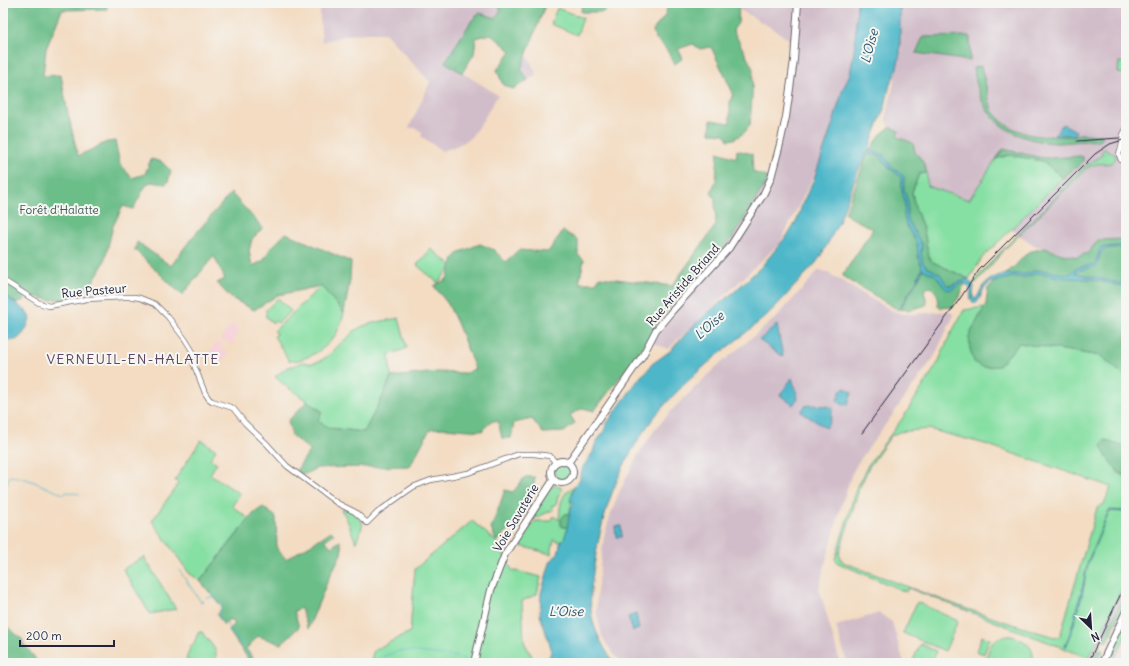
<svg xmlns="http://www.w3.org/2000/svg" width="1129" height="666" viewBox="0 0 1129 666" font-family="Delius,sans-serif">
<rect width="100%" height="100%" fill="#f6f6f2"/>
<filter id="ink" filterUnits="userSpaceOnUse"><feTurbulence type="fractalNoise" baseFrequency=".025" numOctaves="2"/><feDisplacementMap in="SourceGraphic" scale="8" xChannelSelector="R" yChannelSelector="G"/><feConvolveMatrix kernelMatrix="1 2 1 2 8 2 1 2 1" color-interpolation-filters="sRGB"/></filter>
<filter id="wash" filterUnits="userSpaceOnUse"><feTurbulence type="fractalNoise" baseFrequency=".012" numOctaves="4" result="noise"/><feDisplacementMap in="SourceGraphic" scale="16" xChannelSelector="R" yChannelSelector="G"/><feGaussianBlur stdDeviation="0.9" result="paint"/><feColorMatrix in="noise" values="0 0 0 0 0 0 0 0 0 0 0 0 0 0 0 0 0 1.4 0 .05"/><feComposite in="paint" operator="in"/></filter>
<g filter="url(#wash)">
<rect width="100%" height="100%" fill="#f3dcc2"/>
<path fill="#f6cfd7" d="M232 324 239 331 233 340 236 342 232 345 226 340 223 342 221 340 222 339 221 338Z
M217 342 218 343 220 342 222 344 220 347 228 354 221 363 216 360 215 361 206 357Z
M1126 636V663H1113L1114 661Z"/>
<path fill="#d1bdc9" d="M320 3H546L527 55 537 75 528 80 511 51 478 22 445 62 498 95 483 120 471 137 464 142 454 147 442 151 421 136 423 133 416 128H409L430 82 385 33H367L346 35 322 42 320 18Z
M739 3H857L855 45 850 74 843 89 839 107 820 163 780 243 668 349 648 341 679 297 769 178 776 152 794 43 772 28 740 10Z
M900 3H1126V239L1098 240 1088 253 1077 257 1062 254 1034 245 969 200 927 186 917 154 915 153 913 143 896 137 898 131 890 127 886 119 900 54Z
M819 270 827 272 877 302 894 311 903 314H914L949 311 954 315 934 357 857 464 851 476 839 513 819 587 840 663H621L607 645 602 636 596 611 597 591 604 536 610 517 617 497 636 458 654 431 672 410 716 367 777 317Z
M1126 580V591L1106 632 1092 663H1086Z
M879 613 892 622 904 663H847L836 626Z"/>
<path fill="#86dfa3" stroke="#54806f" fill-rule="evenodd" d="M557 8 583 18 577 35 551 24Z
M1119 62 1126 63V74L1118 73Z
M1104 149 1115 154 1116 158C1112 166 1105 163 1097 164 1094 165 1090 166 1087 168L1004 250 976 283 974 282C998 252 1026 227 1053 200 1069 184 1080 166 1103 155L1101 152Z
M1009 155 1043 161 1063 178 982 258 969 279 933 262 929 258 924 231 915 207 912 192 919 174 927 173V186L969 200 996 159Z
M431 249 452 266 438 283 417 265Z
M321 286 344 313C342 320 340 327 336 334 328 348 305 362 289 361L274 336 277 334 274 331Z
M278 298 291 311 278 323 275 321 273 323 265 316 267 313 265 311Z
M985 307 969 336 999 366 1019 343 1101 356 1126 377V383L1124 388 1126 391V442L1122 446 1112 443 1105 440 1118 473 1126 477V580L1089 658 908 588 906 592 838 563 835 559 857 486 868 465 902 419 938 363 949 337 964 310ZM928 429 985 444 1111 487 1104 504 1097 508 1060 636 1054 637C982 616 913 589 843 562L839 554 859 489 869 467 891 436 899 432Z
M399 318 407 348 389 355 391 377 384 394 364 432 330 428 317 421 322 411 287 387 275 377 286 368 304 362C321 368 334 349 345 339H347C358 322 381 322 399 318Z
M201 440 216 450 210 459 217 463 210 474 240 494 232 506 249 519 200 581 189 573 152 521 178 484 175 480Z
M554 472a8 8 0 1 1 16 0a8 8 0 1 1-16 0Z
M555 485 560 486 562 491 558 496 556 505H552V508L553 509V510L533 519 532 520H531L551 487Z
M574 487 571 501V504H572L570 509V514H566L561 520V526L568 528 564 539 560 542 554 540 551 554 520 546 532 524 535 521H550L552 520 554 516 559 520C560 507 560 493 574 487Z
M345 508C351 511 365 517 362 527 361 532 357 537 356 543L346 517 341 510Z
M472 521 497 542 512 570 541 577 537 594 522 601 524 642 534 660 524 663H370L374 650 410 632 415 569Z
M144 557 176 609 150 614 123 569Z
M917 602 958 621 945 651 903 633Z
M1126 616V636L1112 663H1104Z
M200 632H202C209 644 220 648 215 663H194L186 659 191 646 194 643 198 633Z
M982 636 990 639 984 654 976 651Z
M1011 636C1024 639 1037 648 1032 663H984C990 648 991 635 1011 636Z
M920 644 936 651 931 663H912Z"/>
<path fill="#6cbe89" stroke="#477062" d="M3 3H107V9L62 10 46 49 43 76 61 75 67 109 78 156 107 142 115 141 120 164 132 178 145 174 151 159 162 162 171 171 168 182 166 184 150 182 145 187 133 209 123 206 113 226 104 263 92 283 79 296 64 299 50 300 38 297 26 296 24 300 16 303 3 294Z
M494 3H513L516 5 518 3H546L521 69 528 80 513 89 503 85 497 70 511 51 491 34 476 38 474 54 462 73 445 62 472 20 480 13 496 18 501 9Z
M582 3H614L603 12H581Z
M669 3H680L689 5 691 3H739L738 23 733 30 753 69 752 97 750 125 744 133 734 139 728 140 725 134 710 133 711 120 730 123V102L733 93 711 47 700 49 693 44 678 49 683 58 675 64C669 54 665 45 655 39L653 30 664 17Z
M970 36V61L916 53 923 37Z
M981 66 992 111 1004 123 1012 128 1027 134 1038 136H1073C1080 132 1093 135 1102 135V138L1100 141C1095 141 1090 140 1085 141 1076 141 1067 143 1057 143 1027 142 994 130 982 100 977 90 976 79 973 68Z
M890 127 899 131 897 137 913 143 915 152 921 159 925 166 927 173 919 174 912 192 915 207 924 231 929 258 933 262 969 279 963 287 961 294 952 307 940 308 938 306C939 296 938 294 931 287L926 288 924 291 927 303 926 305 910 310 897 309 842 276 873 229 848 216 845 213 866 157 880 135Z
M1003 149 1038 157 1050 158 1081 156 1083 157V162L1063 178 1043 161 1009 155 996 159Z
M737 150 752 154 753 172 769 178 731 240 723 250 661 317 658 316 657 317 659 320 648 341 594 411 583 408 570 415 575 423 564 432 543 433 532 419 514 423 511 438H502L498 421H491L482 431 444 428 430 429 410 466 317 468 303 475 296 471 310 450 292 436 288 421 307 401 322 412 318 421 330 428 364 432 384 394 391 377 438 372 466 373 475 369 458 325 448 304 434 286 447 279 454 258 460 252 480 244 494 250 506 262 518 250 548 252 563 231 578 240V255L584 260 579 283H596L600 277 672 286 716 225 715 198 711 193 716 180 718 152 736 158Z
M231 193 263 228 252 239 249 251 252 266 263 261 270 249 286 233 351 262 350 280 344 313 321 286 278 295 254 310 231 298 217 283 225 279 214 256 182 295 135 250 137 242 171 266 190 240Z
M1126 239V377L1101 356 1019 343 999 366 983 367 974 362 970 349 969 336 986 304 988 288 1014 267 1028 252 1045 248 1062 254 1077 257 1088 253 1098 240Z
M1105 440 1112 443 1122 446 1126 442V477C1116 471 1103 455 1101 444Z
M525 477H535L533 490 529 508 497 542 491 529 505 490 513 492Z
M263 507 276 517 277 549 286 559 312 544 331 531 334 534 325 540 331 547 340 541 342 548 341 554 328 580 308 629 301 608 294 611 299 627 281 644 258 636 246 649 257 663H251L229 631 235 623 229 619 224 625 217 615 222 607 200 581 254 513Z
M565 514H570L568 528 561 526V519Z
M1126 591V603L1107 641H1105L1103 639Z
M3 623 23 640 22 642 39 663H3Z
M1100 649H1102L1103 653 1098 663H1092L1097 651Z"/>
<path fill="#4db7c9" stroke="#386c82" d="M857 3H900V54L896 72 890 84 885 106 868 151 858 171 839 222 821 256 815 264C798 282 782 301 765 317 746 333 727 347 708 363 686 382 660 407 644 431 619 468 603 510 596 554 588 602 585 621 614 663H568L565 660 558 663H547L551 652V648L540 615 541 593 550 563C552 559 555 557 558 553 560 550 559 548 560 544 561 541 564 540 565 536 568 528 569 508 574 503L570 501 574 487 580 479V476L583 467 593 452 596 442 603 433 607 423 641 376 646 372 652 364 670 351 693 326 701 319 711 310 734 292 761 267 790 232 797 220 803 202 814 179 833 123 843 89 850 74 855 45Z
M1063 124 1076 131 1074 135H1054Z
M870 150 883 155 886 158 892 168 900 173 904 177V189L908 202 907 214 908 220 922 245 921 253 923 263 927 267 940 274 947 285 950 286 967 279 974 285 973 297 975 299C980 295 980 287 987 282 994 276 1005 273 1014 274 1018 274 1020 274 1024 274 1029 273 1034 270 1039 270 1050 271 1059 274 1070 274L1076 268 1095 264 1100 248 1105 247 1126 245 1123 282H1122L1124 248C1116 248 1106 247 1101 252L1097 266C1090 269 1081 268 1075 273L1124 284 1123 286 1089 279 1065 278 1038 273 1025 277H1012L990 283 984 288 979 300 975 303 971 301C969 293 974 287 963 283L952 289 947 290C942 286 940 280 936 276 932 272 927 273 923 269L919 278 900 309H899L917 280 922 268 918 256 917 244 906 224 904 216 905 203 902 191 901 178 896 173 890 169 880 156 869 154Z
M3 294 26 311 30 318C27 330 18 348 3 337Z
M777 325 783 357 759 340Z
M792 378 798 398 793 405 780 395Z
M844 388 849 390 852 393 848 404C844 406 840 404 837 400L841 390Z
M810 405 826 406 833 408 830 422 826 428 801 412 805 406Z
M1109 510 1126 511V512L1109 511 1088 563 1082 596 1071 635 1066 647 1065 646 1069 636 1074 619 1083 585 1088 561Z
M615 526H621L622 537H616Z
M636 614 639 629 633 631 628 617Z"/>
<g fill="none" stroke-linecap="round" stroke-linejoin="round">
<path stroke="#4db7c9" stroke-width="1" d="M3 486 7 485 8 479 10 476C30 477 46 489 64 494L67 492 79 494
M179 570 201 602 203 601
M207 598 215 596C220 602 224 606 219 613 220 619 225 622 228 626 234 634 240 642 246 650
M248 653 254 661 258 663
M366 663 398 651H410L457 657 465 659
M535 663 548 659"/>
</g>
</g>
<g filter="url(#ink)">
<g fill="none" stroke-linecap="round" stroke-linejoin="round">
<defs>
<path id="minor" d="M1126 148 1120 150 1119 155 1121 160 1126 161
M1121 149 1123 135 1126 129
M3 280 39 303 49 306 87 299 124 297H134L140 298 155 304 168 317 185 339 193 352 194 365 198 375 205 393 209 399 212 401 233 408 245 423 267 444 287 466 337 503 355 512 367 523 378 512 403 494 413 487 423 483 431 480 468 473 519 454H534L550 456 556 463"/>
<path id="major" d="M551 472a11 11 0 1 1 22 0a11 11 0 1 1-22 0Z
M568 463 643 355 656 330 672 311 729 248 763 195 771 178 780 144 786 117 794 60 798 3
M474 663 491 590 505 554 554 479
M1102 663 1126 611"/>
</defs>
<use href="#minor" stroke="#6b636a" stroke-width="6"/>
<use href="#major" stroke="#6b636a" stroke-width="8"/>
<use href="#minor" stroke="#fff" stroke-width="4.5"/>
<use href="#major" stroke="#fff" stroke-width="6"/>
<path stroke="#22223b" stroke-width="1" d="M1077 141 1119 138
M862 433 959 300 979 270 1095 154 1110 144 1126 139
M1088 663 1126 583"/>
</g>
</g>
<g text-anchor="middle" stroke-width="4" stroke-linejoin="round" paint-order="stroke">
<g font-size="12" fill="#405b5a" stroke="#f6f6f2">
<text x="59" y="214">Forêt d'Halatte</text>
</g>
<g font-size="12" fill="#22223b" stroke="#f6f6f2">
<text transform="translate(683 285) rotate(-49)" y="4">Rue Aristide Briand</text>
<text transform="translate(94 291) rotate(-5)" y="4">Rue Pasteur</text>
<text transform="translate(516 518) rotate(-59)" y="4">Voie Savaterie</text>
</g>
<g font-size="13" font-style="italic" fill="#31566d" stroke="#f6f6f2">
<text transform="translate(869 46) rotate(-75)" y="5">L'Oise</text>
<text transform="translate(709 325) rotate(-42)" y="5">L'Oise</text>
<text x="566" y="616">L’Oise</text>
</g>
<g font-size="14" letter-spacing="1" fill="#5f4864" stroke="#f6f6f2">
<text x="133" y="364">VERNEUIL-EN-HALATTE</text>
</g>
</g>
<rect width="1129" height="666" fill="none" stroke="#f6f6f2" stroke-width="16"/>
<g transform="translate(1091 628) rotate(155)" stroke="#f6f6f2" stroke-width="3" paint-order="stroke">
<path d="M0-3L7 15L0 10L-7 15Z" fill="#22223b"/>
<text y="-6" font-size="11" font-weight="bold" text-anchor="middle" fill="#22223b">N</text>
</g>
<path d="M20 640v6h94v-6" fill="none" stroke="#22223b" stroke-width="2"/>
<text x="26" y="640" font-size="12" fill="#22223b" stroke="#f6f6f2" stroke-width="3" paint-order="stroke">200 m</text>
</svg>
